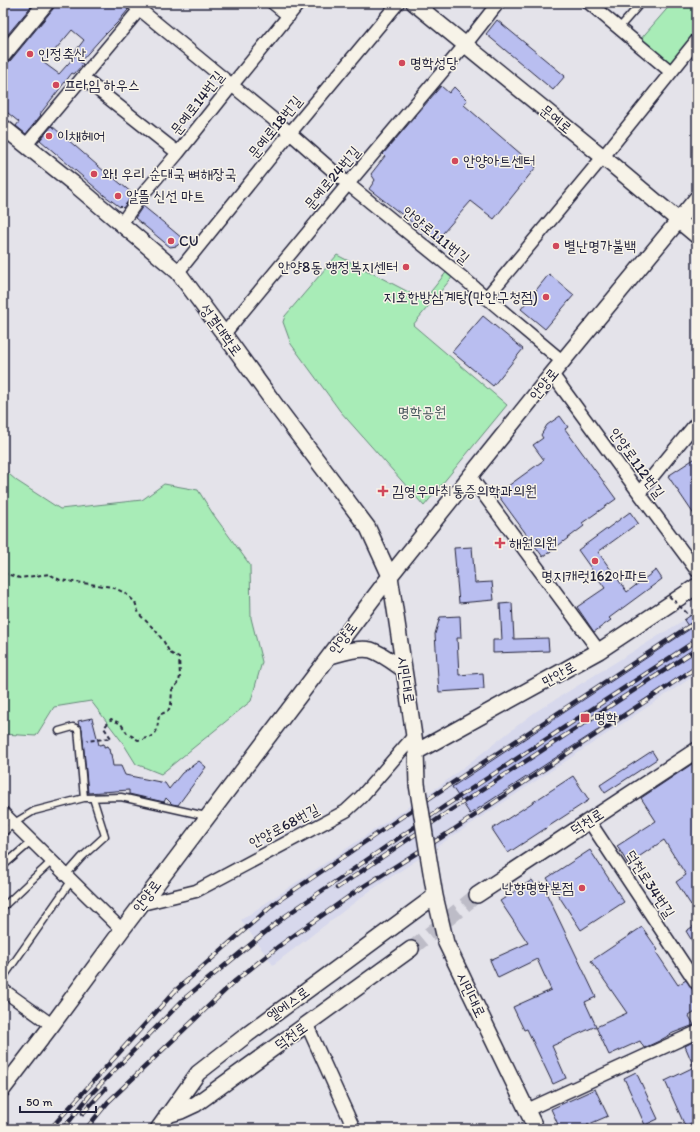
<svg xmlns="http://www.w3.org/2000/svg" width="700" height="1132" viewBox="0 0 700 1132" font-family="Itim,'Poor Story',sans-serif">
<rect width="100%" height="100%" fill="#e4e3ea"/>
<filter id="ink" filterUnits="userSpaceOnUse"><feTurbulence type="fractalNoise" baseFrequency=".025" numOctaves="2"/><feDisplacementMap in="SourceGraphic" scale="8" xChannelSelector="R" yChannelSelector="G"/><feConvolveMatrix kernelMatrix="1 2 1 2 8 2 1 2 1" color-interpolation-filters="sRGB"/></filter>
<g filter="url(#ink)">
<path fill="#d7d8ec" d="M697 612V674L367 893 273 965 241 920 442 784 535 712Z"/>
<path fill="#a8ecb7" stroke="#658779" d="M672 3H697V36L671 68 639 41Z
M337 255 424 300 448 270 454 275 413 325 507 405 424 506 340 411 291 344 283 322 285 316Z
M3 469 17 481 60 509 142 500 164 484 198 490 213 514 250 565 251 618 262 662 251 701 161 774 136 764 123 743 91 701 54 707 36 736 3 734Z"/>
<path fill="#b9bef0" stroke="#22223b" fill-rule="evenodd" d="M3 3H34L3 40Z
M55 3H123L128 10 118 22 106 34V33L80 62 83 64 74 74 72 73 40 114 41 115 26 134 16 126 19 122 3 109V66L10 61 53 9ZM72 30 84 40 74 53 76 55 59 74 44 63Z
M497 20 565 76 553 90 486 34Z
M441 86 449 93 454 87 467 100 464 105 536 167 494 219 471 201 436 241 369 189 375 180 371 174 385 156 383 154Z
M52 126 105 172 107 171 116 178 115 179 132 193 129 195 131 197 123 208 121 206 120 207 105 196 40 140Z
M143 206 164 223 183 239 177 246 170 247 135 218Z
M549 274 574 295 545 329 521 309Z
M483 316 523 349 493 386 452 352Z
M560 416 568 427 565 429 616 499 582 523 584 526 543 557 497 494 544 460 533 445 543 438 541 435 547 425Z
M697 457V475L691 479 697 488V519L668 476Z
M630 512 638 523 598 552 627 592 656 570 662 579 609 618 611 620 594 632 577 607 605 588 578 550Z
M472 547 475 583 492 582 494 600 459 603 454 548Z
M512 603 514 639 548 638 549 651 493 653V640H502L500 604Z
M697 611V665L470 814 452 787 690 629 684 620Z
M460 616 461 638H457L459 675 483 673 484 689 439 692 435 634 440 617Z
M92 718 99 745 104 744V747L108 746V749H109L110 754H111L113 766H121L125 775 165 783 169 789 182 773 199 761 206 767 178 805 172 804 166 798 164 802 129 794V790L88 793 82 729 79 725 78 721Z
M652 751 657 759 605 793 600 785Z
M695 762 697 765V901L691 905 676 882 686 875 664 840 628 864 617 846 656 821 641 798Z
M573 776 589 800 508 853 492 829Z
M590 850 624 902 581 930 547 878Z
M532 880 536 886 541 882 596 997 585 1002 596 1026 552 1046 566 1078 553 1084 527 1029 524 1030 513 1007 551 990 537 959 498 978 490 960 528 943 500 901Z
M697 924V949L686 931Z
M642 927 658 950 656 952 678 985 686 980 697 995V1011L689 1016 694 1025 673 1033 659 1041 644 1048 640 1041 609 1055 596 1027 627 1013 591 961Z
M697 1040V1120L685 1126 665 1081 694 1067 685 1046Z
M636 1072 658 1119 645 1125 624 1078Z
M595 1089 608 1116 587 1125 588 1129H560L551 1109Z"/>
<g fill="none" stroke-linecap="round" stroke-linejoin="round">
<path stroke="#bdbcc7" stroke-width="15" stroke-dasharray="15 8" stroke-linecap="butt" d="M411 949 477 895"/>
<defs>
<path id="service" d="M619 28 641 3
M59 731 73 727 78 729 84 798
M3 833 14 823 34 811 84 798 121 797 206 816
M3 866 32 841
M66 875 82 857 105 836 93 798
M3 907 52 861
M3 978 72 880"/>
<path id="minor" d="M132 3 290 133 348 184 450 267 562 361
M273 3 289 16
M589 3 671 72
M83 78 178 153
M26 145 144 4
M121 224 138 200 178 153 232 85 299 3
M178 272 290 133 398 3
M486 298 603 157 697 40
M224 334 348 184 465 45 498 3
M552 374 639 493 697 571
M470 476 599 651
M639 493 697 422
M3 813 122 930
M589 821 697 984
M142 904 196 891 346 811 361 797 414 736
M3 990 52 1025
M307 1025 354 1129
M527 1110 697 1032"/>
<path id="tertiary" d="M414 3 603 157 697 236
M3 55 46 3
M3 127 73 183 178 272 224 334 277 407 368 528 390 576 414 736 416 752 417 784
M330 656C342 653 358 647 371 650 383 654 394 663 404 670
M416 752 599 651 697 586
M428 854 435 896 446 943 536 1129
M477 895 697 750
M3 1089 52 1025 122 930 390 576 552 374 697 198
M167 1115 181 1111 196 1104 411 949
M158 1129 198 1073 248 1034 435 896"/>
</defs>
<use href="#service" stroke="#22223b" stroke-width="9"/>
<use href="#minor" stroke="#22223b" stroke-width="15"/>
<use href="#tertiary" stroke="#22223b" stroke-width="18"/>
<path stroke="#22223b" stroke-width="2" stroke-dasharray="4 3" stroke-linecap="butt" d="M3 573 20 578 49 574 60 580 112 587 125 593 135 602 139 614 156 631 164 642 170 653 179 658 180 676 179 682 172 690 171 705 168 711 159 715C156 734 159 736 138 740L127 733 121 724 111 719 104 728 111 738 87 741"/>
<use href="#service" stroke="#f7f3e8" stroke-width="6"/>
<use href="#minor" stroke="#f7f3e8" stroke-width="12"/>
<use href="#tertiary" stroke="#f7f3e8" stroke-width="15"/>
<defs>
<path id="rail" d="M337 888 448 812 697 649
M83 1113 105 1089
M50 1129 175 991 275 903 437 793 697 621
M63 1129 91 1094 185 998 284 917 445 806 697 640
M86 1129 108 1102 235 981 279 946 358 890 453 830 697 667"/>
</defs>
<use href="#rail" stroke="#22223b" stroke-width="4.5"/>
<use href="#rail" stroke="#f7f3e8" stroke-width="3" stroke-dasharray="9" stroke-linecap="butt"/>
<defs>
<path id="tertiary-bridge" d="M417 784 428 854"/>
</defs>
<use href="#tertiary-bridge" stroke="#22223b" stroke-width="18" stroke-linecap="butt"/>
<path stroke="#22223b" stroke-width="2" stroke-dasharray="4 3" stroke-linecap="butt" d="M669 596 690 616"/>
<use href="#tertiary-bridge" stroke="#f7f3e8" stroke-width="15"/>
</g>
</g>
<g fill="#d1495b" stroke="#f7f3e8" stroke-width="1.5">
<circle cx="30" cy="54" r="4"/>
<circle cx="402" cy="63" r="4"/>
<circle cx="56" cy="85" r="4"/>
<circle cx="49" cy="136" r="4"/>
<circle cx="455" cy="161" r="4"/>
<circle cx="94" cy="174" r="4"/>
<circle cx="118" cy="196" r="4"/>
<circle cx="171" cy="241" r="4"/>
<circle cx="556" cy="246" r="4"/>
<circle cx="406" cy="267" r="4"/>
<circle cx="546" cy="297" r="4"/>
<path d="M381 485h4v4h4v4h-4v4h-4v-4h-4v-4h4z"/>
<path d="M498 537h4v4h4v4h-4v4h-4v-4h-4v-4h4z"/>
<circle cx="595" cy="561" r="4"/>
<rect x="580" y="713" width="10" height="10" rx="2"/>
<circle cx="582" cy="888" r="4"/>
</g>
<g text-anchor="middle" stroke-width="3" stroke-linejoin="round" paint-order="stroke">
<g font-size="15" fill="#22223b" stroke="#f7f3e8" text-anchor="start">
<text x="38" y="59">인정축산</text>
<text x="410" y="68">명학성당</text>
<text x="64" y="90">프라임 하우스</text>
<text x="57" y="141">이채헤어</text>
<text x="463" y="166">안양아트센터</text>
<text x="102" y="179">와! 우리 순대국 뼈해장국</text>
<text x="126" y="201">알뜰 신선 마트</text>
<text x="179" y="246">CU</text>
<text x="564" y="251">별난명가불백</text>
<text x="398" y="272" text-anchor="end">안양8동 행정복지센터</text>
<text x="538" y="302" text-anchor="end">지호한방삼계탕(만안구청점)</text>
<text x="392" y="496">김영우마취통증의학과의원</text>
<text x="509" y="548">해원의원</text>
<text x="595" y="581" text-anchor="middle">명지캐럿162아파트</text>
<text x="594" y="723">명학</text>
<text x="574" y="893" text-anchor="end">난향명학본점</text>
</g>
<g font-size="15" fill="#22223b" stroke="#f7f3e8">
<text transform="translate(197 103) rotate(-52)" y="5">문예로14번길</text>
<text transform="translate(556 119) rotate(39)" y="5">문예로</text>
<text transform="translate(275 127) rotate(-51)" y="5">문예로18번길</text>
<text transform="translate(332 178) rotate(-50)" y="5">문예로24번길</text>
<text transform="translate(436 235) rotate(39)" y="5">안양로111번길</text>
<text transform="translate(221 330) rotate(54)" y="5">성결대학로</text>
<text transform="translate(544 384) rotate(-51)" y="5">안양로</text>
<text transform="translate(637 463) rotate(54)" y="5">안양로112번길</text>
<text transform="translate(343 638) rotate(-53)" y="5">안양로</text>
<text transform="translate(559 674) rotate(-29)" y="5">만안로</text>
<text transform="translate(406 680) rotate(81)" y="5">시민대로</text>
<text transform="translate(587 822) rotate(-33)" y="5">덕천로</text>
<text transform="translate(284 826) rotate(-28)" y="5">안양로68번길</text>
<text transform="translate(650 884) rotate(57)" y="5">덕천로34번길</text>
<text transform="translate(147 896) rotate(-53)" y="5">안양로</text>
<text transform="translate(471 995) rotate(64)" y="5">시민대로</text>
<text transform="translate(288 1004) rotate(-36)" y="5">엘에스로</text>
<text transform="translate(291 1036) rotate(-36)" y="5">덕천로</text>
</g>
<g font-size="15" fill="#44545a" stroke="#f7f3e8">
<text x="422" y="417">명학공원</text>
</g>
</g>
<rect width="700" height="1132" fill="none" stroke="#f7f3e8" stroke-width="16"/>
<rect x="8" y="8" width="684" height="1116" fill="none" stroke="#22223b" stroke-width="1.5" filter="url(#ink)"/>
<path d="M20 1106v6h76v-6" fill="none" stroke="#22223b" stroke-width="2"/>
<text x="26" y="1106" font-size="12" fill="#22223b" stroke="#f7f3e8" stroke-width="3" paint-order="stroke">50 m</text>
</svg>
